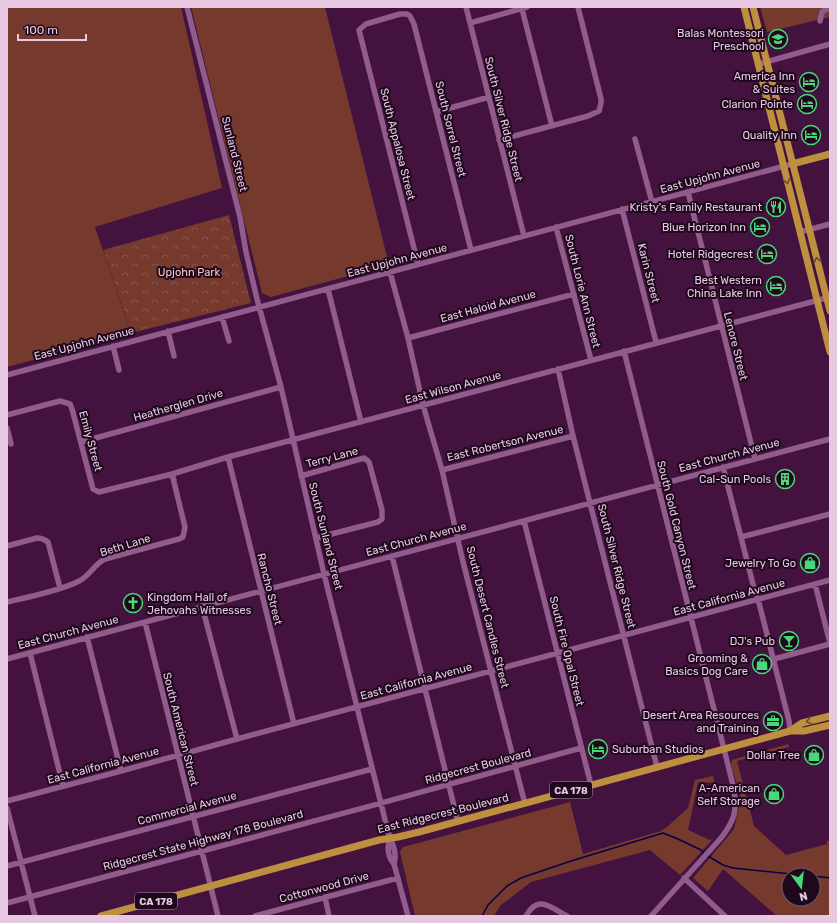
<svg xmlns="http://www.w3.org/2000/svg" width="837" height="923" viewBox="0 0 837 923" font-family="Rubik,sans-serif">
<defs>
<pattern id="park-crowns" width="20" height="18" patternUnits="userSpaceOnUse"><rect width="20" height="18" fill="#75392e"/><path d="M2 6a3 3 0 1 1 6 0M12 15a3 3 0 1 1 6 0" fill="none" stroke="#89544c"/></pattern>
</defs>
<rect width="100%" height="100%" fill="#43123f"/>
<path fill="#75392e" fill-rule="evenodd" d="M7 7H181L222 188 95 227 131 334 7 367Z
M191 7H325L389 265 271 297 262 293Z
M760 7H830V17L767 32Z
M788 744 789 747 737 761 754 826 786 855 827 844 826 840 830 842V916H777L723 869 708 891 693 878 734 829 741 797 731 765 732 760ZM789 875H813V899H789Z
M713 776 715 783 698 782 688 830 710 840 713 839 680 875 650 850 531 882 500 906 494 916H415L400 852 403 847 570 802 583 854 661 831 668 826 688 808 695 780Z"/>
<path fill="url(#park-crowns)" d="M229 215 251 303 131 333 103 250Z"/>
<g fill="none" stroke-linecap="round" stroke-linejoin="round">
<path stroke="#070048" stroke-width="1.5" d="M708 856 723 865 733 868 801 875
M813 876 830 878
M482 916 488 905 507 886 521 878 571 861 663 833 678 839 701 850 705 854"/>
<path stroke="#915b8b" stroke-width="5.5" d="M187 7 240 217 246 252 257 299 281 387 324 574 387 828C390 840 398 851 394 864
M466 7 524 236
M522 9 552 126
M820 21 822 12 830 7
M470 23 527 7
M759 64 830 44
M436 112 489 97
M635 139 652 202
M499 140 588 116 599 111 601 103V99L578 7
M688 192 755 459
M622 209 656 342
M556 227 591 360
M800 232 830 224
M418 264 359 30 366 24 400 14H407L410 16 414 24 471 250
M390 272 408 338 423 405 442 470 463 562 525 804
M328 289 361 422
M222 317 229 341
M168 331 174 356
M408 338 574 294
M113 346 119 370
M624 351 734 789C737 811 735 820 721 838L651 916
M558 369 573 436 657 767
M7 375 792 164
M7 415 60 401 70 404 72 409 93 489 99 492 172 474 228 457 830 297
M7 428 11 444
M81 442 281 387
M228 457 294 724
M723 467 755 592 758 599 789 721 790 731
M442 470 573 436
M301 476 364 458 369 462 382 510V519L378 522 316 538
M524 521 591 785
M741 537 830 514
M7 546 37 538C42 538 44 539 48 542L60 588
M392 556 458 822
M815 584 830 643
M7 602C28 597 60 591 79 581 90 576 94 564 105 559L179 539 183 537 185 527 172 474 174 480
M204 614 202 606 237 739
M145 622 218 916
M87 637 121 771
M30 653 63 786
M7 659 830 439
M774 659 830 644
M7 801 121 771 237 739 830 580
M7 808 35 916
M390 838C387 847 387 856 394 864L408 916
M7 866 372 769
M684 878 725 916
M325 897 329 916
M7 903C199 853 390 801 581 748
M255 916 398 878
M526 916C538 894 550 907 567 916"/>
<path stroke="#be8f3f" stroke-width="7" d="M744 7 830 352
M753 7 830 311
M792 164 830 154
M790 731 802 723 830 716
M101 916 379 840 398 837 419 832 790 731H804L830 725"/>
</g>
<defs><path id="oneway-chevron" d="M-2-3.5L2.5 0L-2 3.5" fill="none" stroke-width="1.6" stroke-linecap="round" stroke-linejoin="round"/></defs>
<g stroke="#6e4c2e">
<use href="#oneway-chevron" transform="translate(787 181) rotate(76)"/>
<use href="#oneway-chevron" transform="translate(817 260) rotate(-104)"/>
<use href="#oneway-chevron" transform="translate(809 721) rotate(165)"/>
</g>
<defs>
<symbol id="school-ring" viewBox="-11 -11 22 22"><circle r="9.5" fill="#1e091c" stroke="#48d779" stroke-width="1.5"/><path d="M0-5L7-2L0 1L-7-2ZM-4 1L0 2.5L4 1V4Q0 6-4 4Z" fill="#48d779"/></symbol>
<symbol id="hotel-ring" viewBox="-11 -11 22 22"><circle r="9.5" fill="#1e091c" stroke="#48d779" stroke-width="1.5"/><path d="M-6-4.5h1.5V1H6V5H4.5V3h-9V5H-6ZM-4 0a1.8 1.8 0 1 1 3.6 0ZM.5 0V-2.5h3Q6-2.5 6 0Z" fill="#48d779"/></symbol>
<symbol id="restaurant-ring" viewBox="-11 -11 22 22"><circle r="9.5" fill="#1e091c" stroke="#48d779" stroke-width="1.5"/><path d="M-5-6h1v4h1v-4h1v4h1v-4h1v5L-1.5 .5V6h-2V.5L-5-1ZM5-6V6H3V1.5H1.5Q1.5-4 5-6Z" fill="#48d779"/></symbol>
<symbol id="building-ring" viewBox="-11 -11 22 22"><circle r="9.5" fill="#1e091c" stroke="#48d779" stroke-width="1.5"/><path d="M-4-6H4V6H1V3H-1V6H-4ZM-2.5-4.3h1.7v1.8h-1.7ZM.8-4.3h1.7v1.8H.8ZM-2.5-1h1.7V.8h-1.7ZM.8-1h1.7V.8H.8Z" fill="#48d779"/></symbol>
<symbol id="shop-ring" viewBox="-11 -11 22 22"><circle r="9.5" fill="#1e091c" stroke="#48d779" stroke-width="1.5"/><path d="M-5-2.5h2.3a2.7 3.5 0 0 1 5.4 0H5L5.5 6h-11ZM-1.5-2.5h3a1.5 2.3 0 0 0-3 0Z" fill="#48d779"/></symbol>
<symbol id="church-ring" viewBox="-11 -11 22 22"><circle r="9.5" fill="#1e091c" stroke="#48d779" stroke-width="1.5"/><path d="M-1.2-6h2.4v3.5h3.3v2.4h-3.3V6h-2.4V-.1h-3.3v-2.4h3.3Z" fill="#48d779"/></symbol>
<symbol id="bar-ring" viewBox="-11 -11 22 22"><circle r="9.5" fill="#1e091c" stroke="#48d779" stroke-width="1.5"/><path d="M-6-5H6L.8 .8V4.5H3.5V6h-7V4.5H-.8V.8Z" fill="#48d779"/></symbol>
<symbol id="office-ring" viewBox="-11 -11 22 22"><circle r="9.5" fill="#1e091c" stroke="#48d779" stroke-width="1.5"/><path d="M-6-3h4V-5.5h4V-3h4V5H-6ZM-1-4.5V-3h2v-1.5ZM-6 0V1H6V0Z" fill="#48d779"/></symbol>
</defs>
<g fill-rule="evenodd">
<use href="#school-ring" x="767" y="28" width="22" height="22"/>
<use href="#hotel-ring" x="798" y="71" width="22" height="22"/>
<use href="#hotel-ring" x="796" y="93" width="22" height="22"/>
<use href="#hotel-ring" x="800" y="124" width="22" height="22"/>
<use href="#restaurant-ring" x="765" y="196" width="22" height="22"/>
<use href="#hotel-ring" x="749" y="216" width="22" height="22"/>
<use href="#hotel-ring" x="756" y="243" width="22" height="22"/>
<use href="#hotel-ring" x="765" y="275" width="22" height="22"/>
<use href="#building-ring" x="774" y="468" width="22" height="22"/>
<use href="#shop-ring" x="799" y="552" width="22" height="22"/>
<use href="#church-ring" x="122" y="592" width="22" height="22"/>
<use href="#bar-ring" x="778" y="630" width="22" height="22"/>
<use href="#shop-ring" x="751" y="653" width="22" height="22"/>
<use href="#office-ring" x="762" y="710" width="22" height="22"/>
<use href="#hotel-ring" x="587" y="738" width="22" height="22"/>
<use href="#shop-ring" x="803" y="744" width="22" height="22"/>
<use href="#shop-ring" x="763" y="783" width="22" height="22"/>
</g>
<g text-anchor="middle" stroke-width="4" stroke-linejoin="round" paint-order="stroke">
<g fill="#1e091c" stroke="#ab8fa7" stroke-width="1">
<rect x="550" y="782" width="42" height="16" rx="3"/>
<rect x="135" y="893" width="42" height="16" rx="3"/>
</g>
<g font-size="10" font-weight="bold" fill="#e8c9e3">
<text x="571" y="794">CA 178</text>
<text x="156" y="905">CA 178</text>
</g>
<g font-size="11" fill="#e8c9e3" stroke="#1e091c" text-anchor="end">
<text x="764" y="37">Balas Montessori<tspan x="764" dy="13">Preschool</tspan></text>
<text x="795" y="80">America Inn<tspan x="795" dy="13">&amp; Suites</tspan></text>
<text x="793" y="108">Clarion Pointe</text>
<text x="797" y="139">Quality Inn</text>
<text x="762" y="211">Kristy's Family Restaurant</text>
<text x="746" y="231">Blue Horizon Inn</text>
<text x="753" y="258">Hotel Ridgecrest</text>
<text x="762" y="284">Best Western<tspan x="762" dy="13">China Lake Inn</tspan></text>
<text x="771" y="483">Cal-Sun Pools</text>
<text x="796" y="567">Jewelry To Go</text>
<text x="147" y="601" text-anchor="start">Kingdom Hall of<tspan x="147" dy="13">Jehovahs Witnesses</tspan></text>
<text x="775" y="645">DJ's Pub</text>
<text x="748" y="662">Grooming &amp;<tspan x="748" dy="13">Basics Dog Care</tspan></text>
<text x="759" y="719">Desert Area Resources<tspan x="759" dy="13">and Training</tspan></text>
<text x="612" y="753" text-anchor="start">Suburban Studios</text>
<text x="800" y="759">Dollar Tree</text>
<text x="760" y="792">A-American<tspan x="760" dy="13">Self Storage</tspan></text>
</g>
<g font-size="11" fill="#e8c9e3" stroke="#1e091c">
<text transform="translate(504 119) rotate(76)" y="4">South Silver Ridge Street</text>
<text transform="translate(451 129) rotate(76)" y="4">South Sorrel Street</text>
<text transform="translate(398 144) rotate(76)" y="4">South Appalosa Street</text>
<text transform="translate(235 154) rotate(76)" y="4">Sunland Street</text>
<text transform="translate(710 176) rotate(-15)" y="4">East Upjohn Avenue</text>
<text transform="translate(397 260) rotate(-15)" y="4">East Upjohn Avenue</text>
<text transform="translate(649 273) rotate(76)" y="4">Karin Street</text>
<text transform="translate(583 291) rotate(76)" y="4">South Lorie Ann Street</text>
<text transform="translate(488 306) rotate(-15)" y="4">East Haloid Avenue</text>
<text transform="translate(84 343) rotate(-15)" y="4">East Upjohn Avenue</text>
<text transform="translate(736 346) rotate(76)" y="4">Lenore Street</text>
<text transform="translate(453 387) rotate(-15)" y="4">East Wilson Avenue</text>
<text transform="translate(178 405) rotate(-16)" y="4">Heatherglen Drive</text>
<text transform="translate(91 441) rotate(75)" y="4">Emily Street</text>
<text transform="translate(505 443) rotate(-14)" y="4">East Robertson Avenue</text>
<text transform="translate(729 455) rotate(-15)" y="4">East Church Avenue</text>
<text transform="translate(332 457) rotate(-15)" y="4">Terry Lane</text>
<text transform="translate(677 525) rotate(76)" y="4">South Gold Canyon Street</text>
<text transform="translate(326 536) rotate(76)" y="4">South Sunland Street</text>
<text transform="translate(416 539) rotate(-15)" y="4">East Church Avenue</text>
<text transform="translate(125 545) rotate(-17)" y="4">Beth Lane</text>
<text transform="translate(617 566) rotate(76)" y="4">South Silver Ridge Street</text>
<text transform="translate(270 589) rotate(76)" y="4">Rancho Street</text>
<text transform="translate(729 597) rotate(-15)" y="4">East California Avenue</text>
<text transform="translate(488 617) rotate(76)" y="4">South Desert Candles Street</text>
<text transform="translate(68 632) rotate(-15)" y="4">East Church Avenue</text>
<text transform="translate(567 651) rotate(76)" y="4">South Fire Opal Street</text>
<text transform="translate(416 681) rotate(-15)" y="4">East California Avenue</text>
<text transform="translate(181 729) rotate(76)" y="4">South American Street</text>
<text transform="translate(103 765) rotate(-15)" y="4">East California Avenue</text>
<text transform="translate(478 766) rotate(-15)" y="4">Ridgecrest Boulevard</text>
<text transform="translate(187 808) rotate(-15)" y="4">Commercial Avenue</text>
<text transform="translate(443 813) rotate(-14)" y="4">East Ridgecrest Boulevard</text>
<text transform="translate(203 840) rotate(-15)" y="4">Ridgecrest State Highway 178 Boulevard</text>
<text transform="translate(324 887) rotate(-15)" y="4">Cottonwood Drive</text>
</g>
<g font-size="11" fill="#fdc9bf" stroke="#1e091c">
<text x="189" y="276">Upjohn Park</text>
</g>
</g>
<rect width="837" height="923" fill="none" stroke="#e8c9e3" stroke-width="16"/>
<g transform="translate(801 887) rotate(165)"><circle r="19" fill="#1e091c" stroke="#6f566c"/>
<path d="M0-3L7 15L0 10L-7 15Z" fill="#48d779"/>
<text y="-6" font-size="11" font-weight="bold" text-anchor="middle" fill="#e8c9e3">N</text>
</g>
<path d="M18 34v6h68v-6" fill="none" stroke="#e8c9e3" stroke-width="2"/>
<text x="24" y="34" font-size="12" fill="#e8c9e3" stroke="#1e091c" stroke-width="3" paint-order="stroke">100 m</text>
</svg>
